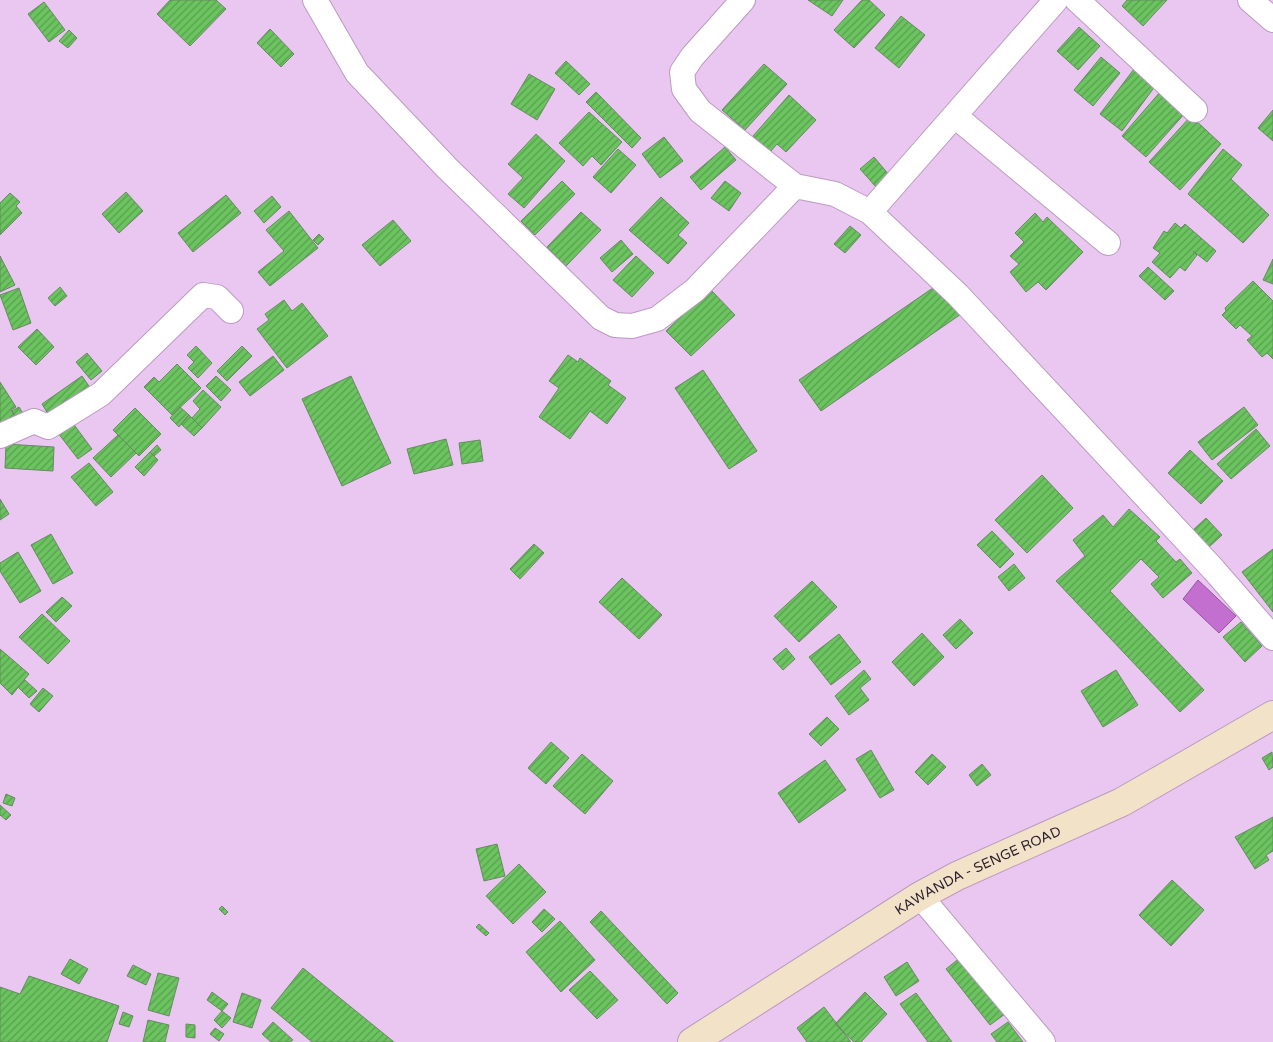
<svg xmlns="http://www.w3.org/2000/svg" width="1273" height="1042" viewBox="0 0 1273 1042" font-family="'Varela Round',sans-serif">
<defs>
<pattern id="building-hatch" width="6" height="6" patternUnits="userSpaceOnUse" patternTransform="scale(1.25)"><rect width="6" height="6" fill="#6bc45f"/><path d="M-1 1l2-2M0 6l6-6M5 7l2-2" fill="none" stroke="#589f4f"/></pattern>
</defs>
<rect width="100%" height="100%" fill="#eac7f0"/>
<path fill="#c26fd0" stroke="#94569f" d="M1198 580 1236 616 1219 633 1183 599Z"/>
<path fill="url(#building-hatch)" stroke="#688963" d="M170 0H216L226 9 190 46 157 14Z
M808 0H843L832 16Z
M862 0H869L885 15 854 48 834 30Z
M1127 0H1167L1143 26 1122 6Z
M44 2 65 30 49 42 28 14Z
M901 16 925 35 899 68 875 48Z
M1079 27 1100 46 1078 70 1057 51Z
M270 29 294 54 281 67 257 43Z
M69 30 77 38 68 48 59 41Z
M1101 57 1120 73 1093 106 1074 90Z
M566 61 590 84 579 95 555 73Z
M764 64 787 84 745 130 722 110Z
M1134 69 1156 85 1122 131 1100 114Z
M529 74 555 89 537 120 511 104Z
M1161 91 1186 112 1146 157 1122 136Z
M596 92 641 138 632 148 586 102Z
M789 95 816 120 786 152 777 144 770 152 753 136Z
M1273 110V141L1258 128Z
M589 112 622 142 601 165 592 156 583 166 559 143Z
M1191 116 1221 144 1180 190 1149 162Z
M536 134 565 161 524 208 508 194 523 178 508 164Z
M664 137 683 161 660 178 642 154Z
M725 147 736 160 701 190 690 177Z
M618 149 636 165 611 193 593 177Z
M1223 149 1242 165 1231 179 1269 215 1243 243 1188 194Z
M874 157 890 176 876 187 860 169Z
M562 181 575 194 535 235 521 221Z
M725 181 741 193 729 211 711 198Z
M126 192 143 211 119 233 102 214Z
M10 193 20 202 16 206 22 213 0 235V203Z
M226 195 241 213 193 252 178 233Z
M272 196 281 207 264 223 254 211Z
M661 197 689 223 678 235 687 243 668 264 629 230Z
M289 211 318 248 270 286 258 272 284 251 266 230Z
M581 212 601 230 566 266 547 247Z
M1035 213 1043 222 1047 217 1083 252 1046 290 1038 282 1026 292 1010 272 1019 264 1010 256 1024 242 1015 233Z
M393 220 411 241 380 266 362 245Z
M1175 223 1181 228 1185 224 1216 251 1207 262 1193 251 1197 255 1185 271 1180 267 1170 278 1152 262 1160 253 1153 248 1164 231 1167 233Z
M850 226 861 235 845 253 834 244Z
M319 234 324 239 318 245 313 240Z
M621 240 633 254 612 272 600 258Z
M0 256 15 285 0 292Z
M636 256 654 273 632 297 613 280Z
M1273 259V284L1263 280Z
M1148 267 1174 291 1165 300 1139 276Z
M943 281 964 312 821 411 799 380Z
M1253 281 1273 301V359L1267 353 1262 357 1247 340 1252 336 1240 325 1236 329 1222 315 1226 311 1225 308Z
M60 287 67 296 55 306 48 298Z
M19 288 31 323 13 330 0 295Z
M710 289 735 315 691 356 666 331Z
M284 300 292 311 302 303 328 336 287 368 257 329 269 320 265 314Z
M37 329 54 347 36 365 18 347Z
M196 346 212 363 198 378 188 368 194 362 187 355Z
M242 346 252 356 227 381 217 371Z
M87 353 102 371 91 380 76 362Z
M568 355 578 362 580 358 611 381 608 385 626 398 607 424 590 411 570 439 539 417 559 388 549 381Z
M273 356 284 370 250 396 239 382Z
M177 364 201 388 172 415 144 387 154 377 159 382Z
M703 370 757 451 729 469 675 388Z
M82 376 91 389 50 417 42 404Z
M216 376 231 390 221 401 206 386Z
M351 376 391 463 342 486 302 399Z
M0 382 16 407 11 410 16 418 0 428Z
M203 390 221 407 202 428 192 418 200 409 193 401Z
M19 407 24 415 17 420 12 411Z
M180 407 189 415 179 427 170 418Z
M1244 407 1258 425 1212 460 1198 442Z
M135 408 161 434 139 456 113 430Z
M189 415 202 428 194 436 181 424Z
M72 422 92 449 78 459 58 433Z
M1256 429 1270 446 1231 479 1217 464Z
M118 435 136 453 111 477 93 458Z
M446 439 453 465 414 474 407 449Z
M480 440 483 461 462 464 459 443Z
M6 444 54 447 53 471 5 468Z
M157 445 161 450 154 456 150 452Z
M1190 450 1223 481 1201 504 1168 473Z
M150 452 158 460 144 476 135 467Z
M89 463 113 492 96 506 71 477Z
M1042 475 1073 508 1027 553 995 520Z
M0 499 9 514 0 520Z
M1129 509 1160 537 1156 541 1176 562 1180 559 1192 573 1163 598 1151 584 1159 577 1141 559 1110 591 1204 690 1180 712 1056 581 1085 556 1073 540 1103 515 1113 527Z
M1206 518 1222 535 1208 548 1192 531Z
M992 531 1014 554 1000 568 977 545Z
M51 534 73 573 53 584 31 545Z
M534 544 544 553 520 579 510 569Z
M1273 549V612L1242 572Z
M18 552 41 591 20 603 0 571V563Z
M1014 564 1025 578 1009 591 998 577Z
M622 578 662 615 639 639 599 602Z
M812 581 837 607 799 642 774 616Z
M62 597 72 606 56 622 46 612Z
M42 614 70 641 48 664 19 637Z
M960 619 973 633 956 649 943 635Z
M1241 622 1262 646 1245 662 1223 637Z
M922 633 944 657 914 686 892 662Z
M839 634 861 662 831 685 809 657Z
M786 648 795 659 783 670 773 659Z
M0 649 29 674 12 695 0 683Z
M864 670 871 679 860 688 869 700 849 715 835 696Z
M1116 670 1138 705 1103 727 1081 691Z
M25 680 37 691 29 698 18 687Z
M43 688 53 696 39 712 30 704Z
M827 717 839 729 821 746 809 734Z
M551 742 569 758 546 784 528 768Z
M871 750 894 790 880 798 856 759Z
M1272 752 1273 767 1269 770 1262 758Z
M582 754 613 781 585 814 553 786Z
M932 754 946 767 928 785 915 772Z
M825 760 846 790 799 823 778 793Z
M982 764 991 775 977 786 969 775Z
M6 794 15 798 12 806 3 803Z
M0 805 11 815 6 820 0 815Z
M1273 817V851L1266 855 1269 860 1255 869 1235 837Z
M497 844 505 876 484 881 476 849Z
M519 864 546 892 513 924 486 896Z
M1172 880 1204 910 1171 946 1139 915Z
M222 906 228 912 225 915 219 909Z
M544 909 555 919 542 932 532 922Z
M601 911 678 993 667 1004 590 922Z
M560 921 595 960 561 992 526 952Z
M479 924 489 933 486 936 476 927Z
M961 957 1005 1014 990 1025 946 969Z
M70 959 88 969 79 984 61 974Z
M907 962 919 981 896 996 884 977Z
M133 965 151 974 146 985 127 976Z
M303 968 394 1042H312L271 1008Z
M590 971 618 1000 597 1019 569 990Z
M158 973 179 978 169 1016 148 1010Z
M29 976 119 1006 107 1042H0V987L20 994Z
M212 992 228 1004 222 1011 207 1000Z
M865 992 887 1014 861 1042H854L835 1024Z
M242 993 261 1000 252 1028 233 1022Z
M916 993 952 1042H928L900 1004Z
M824 1007 851 1042H807L797 1028Z
M222 1011 231 1018 222 1028 214 1020Z
M123 1012 133 1016 129 1027 119 1024Z
M148 1020 169 1025 165 1042H143Z
M273 1022 293 1040 290 1042H271L262 1034Z
M1008 1022 1023 1042H997L991 1034Z
M186 1024 195 1025V1038L186 1037Z
M215 1028 224 1034 219 1041 210 1034Z"/>
<g fill="none" stroke-linecap="round" stroke-linejoin="round">
<defs>
<path id="street" d="M315 0 357 73 447 168 601 318 615 325 632 326 657 319 695 290 795 186
M743 0 692 57 682 72 684 89 700 111 795 186 835 194 870 212 958 295 1214 570 1273 638
M1077 0 1195 110
M1250 0 1273 20
M955 116 1108 243
M870 212 1056 0
M0 436 34 421 48 427 101 394 203 295 217 297 231 311
M920 896 1043 1042"/>
<g id="secondary">
<path id="s1" d="M692 1042 920 896 957 876 1122 802 1273 715"/>
</g>
</defs>
<use href="#street" stroke="#bc9ac1" stroke-width="26"/>
<use href="#secondary" stroke="#bc9ac1" stroke-width="30"/>
<use href="#street" stroke="#fff" stroke-width="24"/>
<use href="#secondary" stroke="#f2e3c8" stroke-width="28"/>
</g>
<g text-anchor="middle" stroke-width="4.5" stroke-linejoin="round" paint-order="stroke">
<g font-size="14" fill="#2a1d2c" stroke="#fcf2fe">
<text dy="5" stroke="none"><textPath href="#s1" startOffset="334">KAWANDA - SENGE ROAD</textPath></text>
</g>
</g>
</svg>
